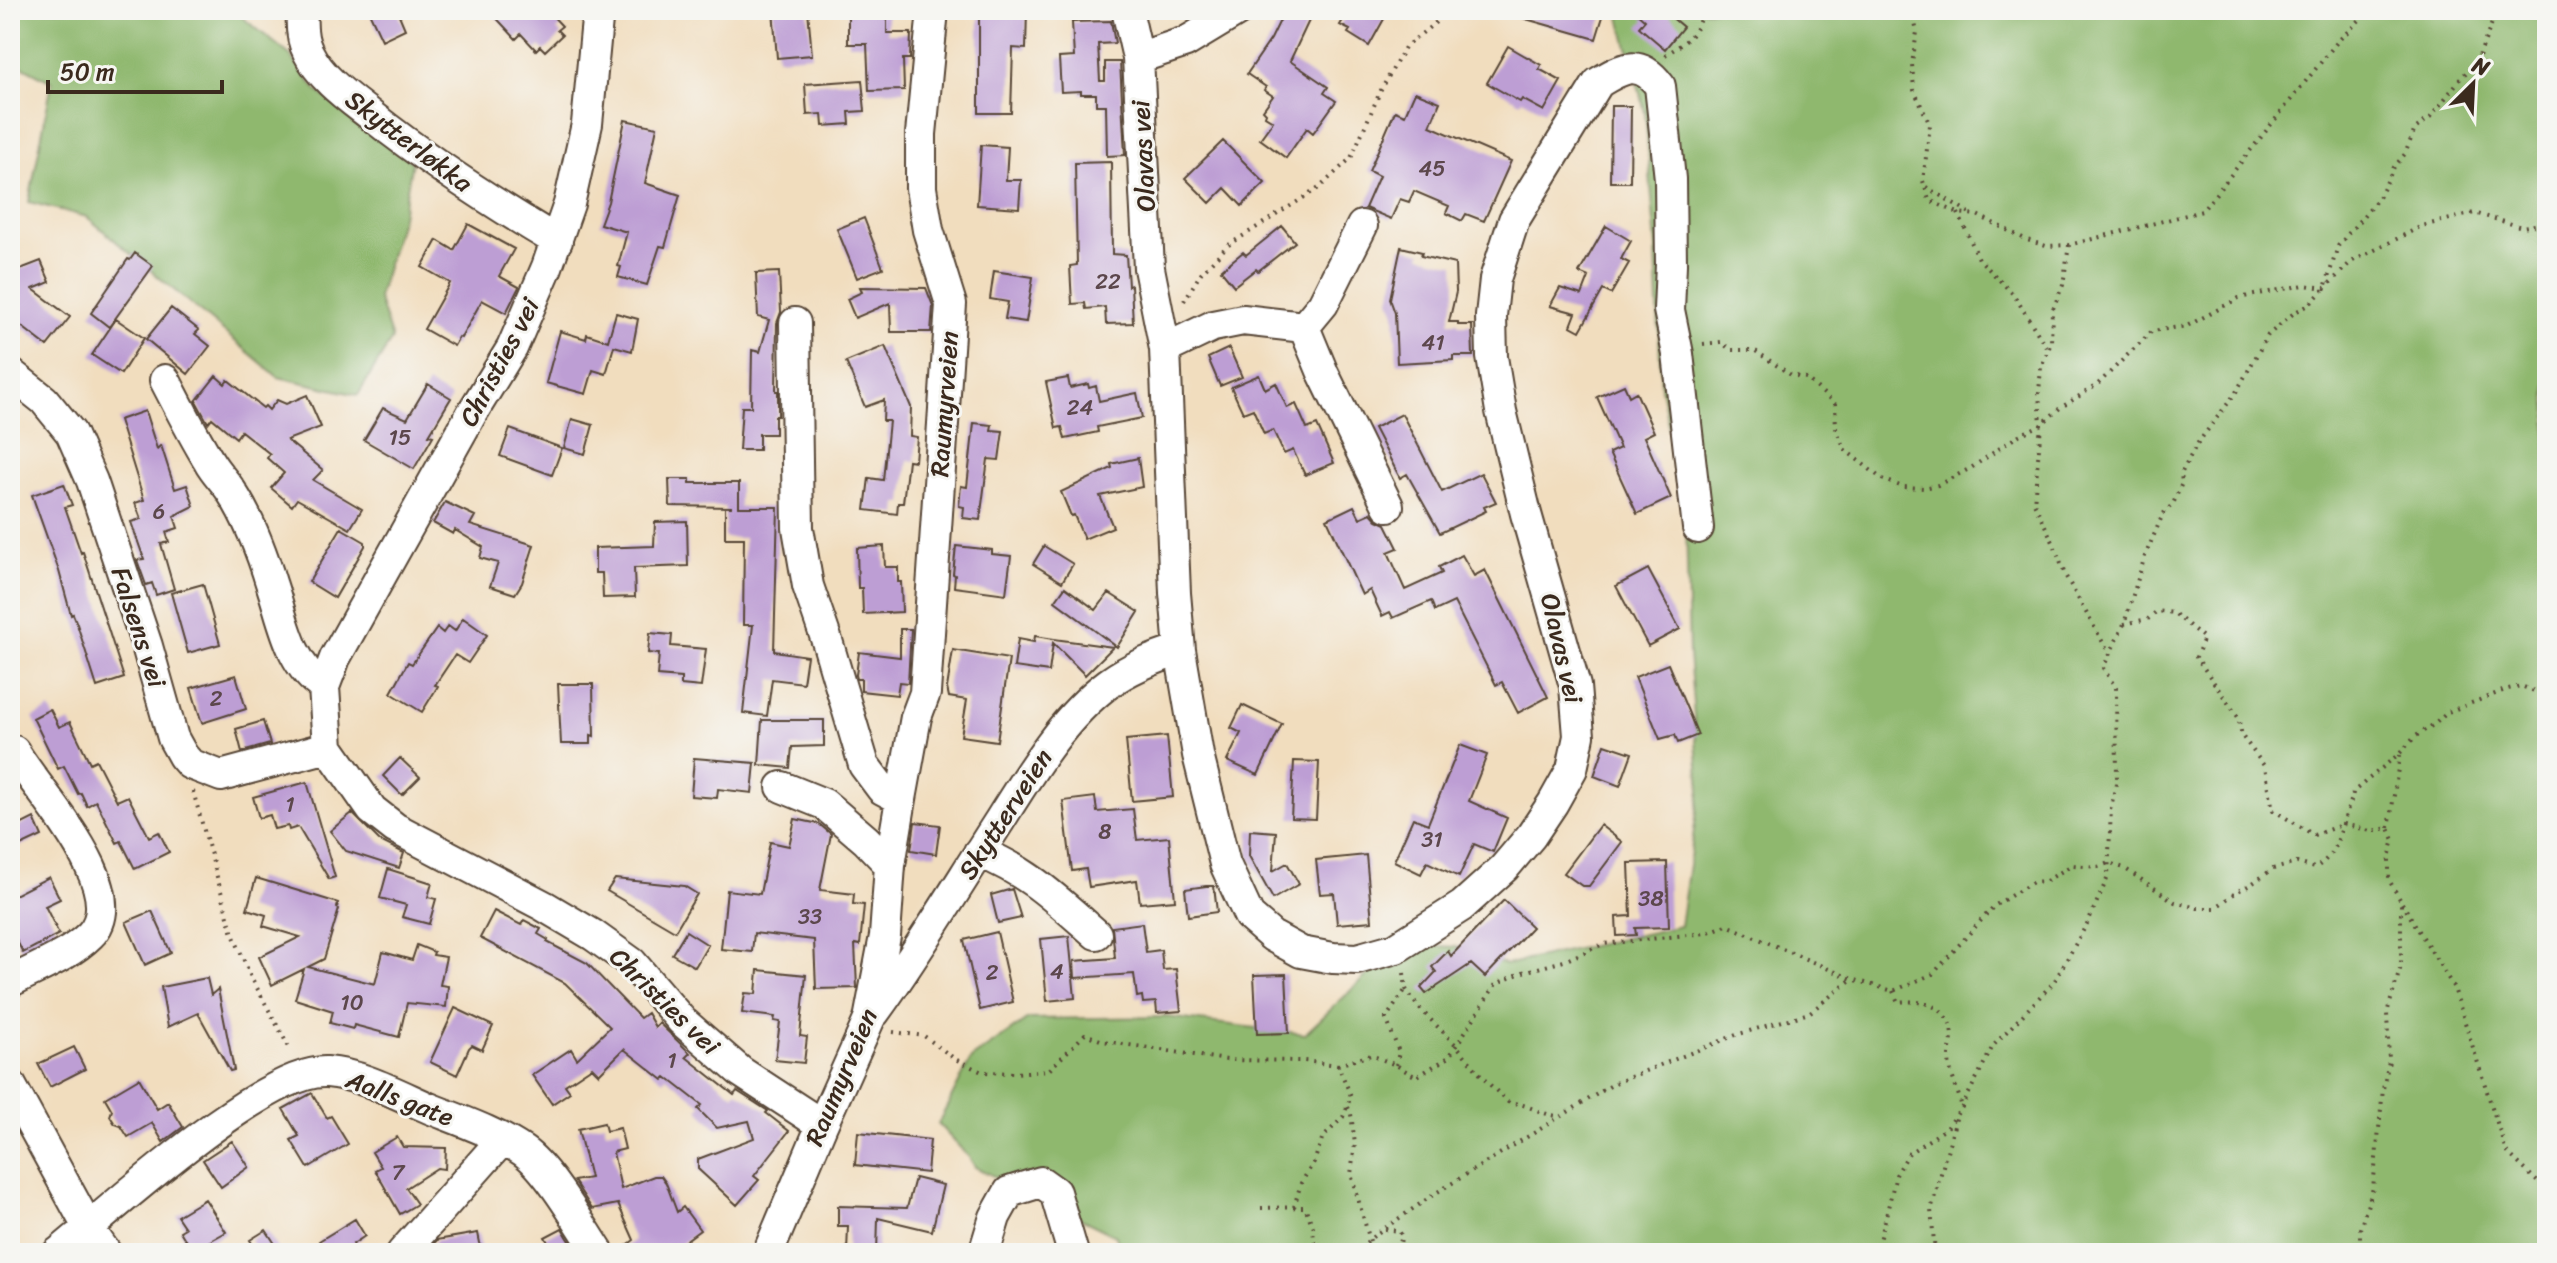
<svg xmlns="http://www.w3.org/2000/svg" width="2557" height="1263" viewBox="0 0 2557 1263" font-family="Sriracha,sans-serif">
<rect width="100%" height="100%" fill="#f6f6f2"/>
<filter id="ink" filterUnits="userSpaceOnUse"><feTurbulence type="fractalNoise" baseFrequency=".0125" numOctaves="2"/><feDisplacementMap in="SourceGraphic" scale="16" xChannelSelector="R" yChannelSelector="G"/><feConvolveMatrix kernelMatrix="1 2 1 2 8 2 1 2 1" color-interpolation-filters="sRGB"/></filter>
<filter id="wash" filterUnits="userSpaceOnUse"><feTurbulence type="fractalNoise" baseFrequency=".006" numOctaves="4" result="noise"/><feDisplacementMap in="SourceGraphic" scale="32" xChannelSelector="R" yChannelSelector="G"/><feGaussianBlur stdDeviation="1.8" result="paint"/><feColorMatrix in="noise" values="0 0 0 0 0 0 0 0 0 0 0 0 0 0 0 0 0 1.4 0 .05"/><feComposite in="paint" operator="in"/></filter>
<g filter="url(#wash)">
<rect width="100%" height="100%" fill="#f1ddbe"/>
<path fill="#8fb86e" stroke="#657146" stroke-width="2" d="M10 10H233L290 55 317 91 412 162 402 216 378 298 392 339 358 395 278 377 87 217 29 202 52 82 10 60Z
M1613 10H2547V1253H1121L1116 1236 975 1167 969 1157 938 1124 971 1059 1028 1019 1167 1017 1305 1034 1400 944 1456 947 1505 965 1680 926 1700 790 1689 654 1686 518 1661 388 1656 248 1645 112 1620 17Z"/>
<g id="blocks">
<path fill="#bd9ed4" d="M368 10H397L405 29 382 40Z
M489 10H547L562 26 557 30 562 35 545 51 540 46 536 50 521 34 516 39Z
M773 10H808L812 55 777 58Z
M848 10H887V33H911L910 59H903L904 90 869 91 867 44H848Z
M979 10H1027L1026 49 1013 48 1011 113H979Z
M1285 10H1314L1290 61 1328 87 1324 93 1336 101 1313 133 1307 128 1286 158 1260 139 1273 121 1265 116 1266 113 1263 110 1273 96 1264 90 1266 87 1247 74 1271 39Z
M1349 10H1389L1369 46 1348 33 1350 30 1340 25Z
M1513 10H1605L1596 39 1512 15Z
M1634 10H1663L1683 27 1665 49 1639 27 1645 20Z
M1111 21 1115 43 1098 44 1100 81H1105V62H1120L1125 155 1107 156 1106 105H1096V94H1081V91L1061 92 1059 58 1074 57 1072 22Z
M1508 46 1541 65 1539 69 1561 81 1544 111 1522 99 1520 102 1487 83Z
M862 80 865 111 849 112 850 124 823 126 822 114 807 115 805 84Z
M1415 92 1440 102 1430 126 1511 161 1484 221 1466 214 1462 221 1446 213 1449 206 1414 191 1409 202 1400 199 1391 219 1365 208 1379 176 1369 171 1395 111 1405 115Z
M1611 106H1631L1630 182H1610Z
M625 120 657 127 645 183 680 195 665 247 660 246 647 285 618 277 621 267 618 266 627 232 600 224 608 202Z
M1223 141 1265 183 1242 206 1225 188 1210 203 1185 178Z
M981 145 1008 147 1006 180H1021L1019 208 977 205Z
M1111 162 1112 254 1126 255 1128 286 1131 285 1133 323 1106 324 1105 307 1086 309 1085 303 1072 304 1070 266 1077 265 1075 163Z
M864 218 883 268 857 278 837 229Z
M468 224 514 249 499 276 519 287 506 313 482 300 461 338 459 337 454 346 424 329 450 283 422 267 437 240 454 250Z
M1282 226 1295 242 1258 271 1256 269 1234 286 1221 270 1243 252 1246 255Z
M1606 226 1631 241 1621 259 1629 263 1611 294 1603 290 1580 331 1571 326 1576 313 1550 306 1560 288 1582 295 1589 277 1579 273Z
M1401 247 1422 252 1421 256 1455 264 1456 292 1449 322H1458V325H1472L1473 356H1453V360L1397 363 1395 313 1390 299Z
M135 253 153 266 109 327 91 313 128 259 130 260Z
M41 261 50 282 33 289 70 317 47 346 12 319 10 314V273Z
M994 271 1033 277 1026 322 1005 319 1008 302 990 299Z
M779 272 781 312 777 323 776 391H778V416H775V434H759V450H739L742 407H751L752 350 760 352 769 320 758 317 756 273Z
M860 287 926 288 933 306 931 332H891L890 303 855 318 847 299 862 292Z
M171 308 199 330 195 334 210 346 188 374 146 339Z
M616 313 638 319 632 351 614 346 606 374 593 370 586 394 546 383 560 331 586 339 587 334 608 341Z
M116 319 144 338 121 374 92 355Z
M885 346 911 407 910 436 917 437 915 461 908 460 903 503H898L897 514 865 510 869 478 883 480 889 421H883L884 400 865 407 846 362Z
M1229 348 1242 377 1220 386 1208 358Z
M1259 375 1265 389 1276 383 1287 408 1296 404 1307 429 1317 425 1334 463 1305 475 1293 450 1284 454 1273 430 1264 434 1253 409 1243 413 1231 387Z
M216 376 225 384 228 380 263 408 265 406 269 410 277 400 286 404 307 395 321 427 287 440 323 470 313 480 362 509 350 529 297 499 292 506 271 488 284 473 267 458 270 454 241 431 236 438 212 418 208 423 196 401Z
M1068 378 1070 388 1088 384 1089 388 1096 386 1099 401 1137 393 1142 418 1097 427 1098 432 1065 439 1062 427 1056 428 1046 382Z
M428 384 451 398 429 435 433 436 414 469 364 440 383 408 407 419Z
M1624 385 1629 396 1636 392 1654 432 1644 437 1671 498 1637 514 1609 453 1620 448 1597 397Z
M145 411 157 449 161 445 175 489 187 485 194 506 174 516 178 528 166 532 169 542 161 544 174 589 156 595 152 583 146 585 137 560 144 559 131 522 141 519 135 503 144 500 119 420Z
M1402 414 1442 492 1481 473 1496 502 1484 507 1486 511 1440 533 1407 474 1400 478 1374 428Z
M572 419 593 425 585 454 564 448Z
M974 423 992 425 991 430 1003 431 999 460 988 459 980 520 963 518 964 507 959 506 961 486 967 487Z
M510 429 562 448 552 475 500 456Z
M1138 458 1142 487 1100 496 1113 527 1084 539 1074 515 1071 516 1061 492 1112 468 1111 464Z
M669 479H690V483H739V507H778L774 651 807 656 803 683 772 679 767 716 743 713 753 625H743L744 538H725V507H732L670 506Z
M64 484 72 505 65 507 81 553 83 552 124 678 97 687 77 624 73 614 71 615 59 571 32 495Z
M445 502 475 516 470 525 534 545 522 583 515 594 490 586 498 563 480 558 483 547 455 530 453 534 433 523Z
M1354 506 1360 518 1371 513 1377 520 1386 524 1398 548 1388 552 1405 590 1442 573 1439 567 1462 555 1474 576 1485 570 1548 697 1518 713 1502 682 1496 685 1454 602 1435 611 1431 601 1393 618 1390 612 1382 616 1370 590 1362 595 1327 519Z
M687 521 688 566 634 568 635 597 603 598 602 573H595V548L654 546 655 522Z
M341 528 365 542V546L335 598 309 582Z
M884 546 885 567H898V582H901L902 612 863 614 862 588H858L857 548Z
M956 546 992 550V554L1011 556 1006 594 954 587 955 575 953 574Z
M1044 546 1073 564 1062 582 1033 564Z
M1648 569 1680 629 1648 646 1616 586Z
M203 584 220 644 188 653 171 593Z
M1065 587 1096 610 1109 593 1139 612 1117 647 1055 601Z
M463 618 487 635 468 663 455 655 435 685 438 686 422 712 391 693 408 662 412 664 437 628 443 633 448 626 455 631Z
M900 629H911L908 683 899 682 897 695 861 691V679H857L856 675 859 652 900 657Z
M650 633 672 635 671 646 706 649 701 687 681 685V678L657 676 659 654 648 653Z
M1035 636 1054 639 1113 647 1085 675 1053 643 1049 672 1014 667 1018 639 1034 642Z
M953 650 1009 659 997 741 961 736 967 700 949 697 947 688Z
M1668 664 1698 735 1678 743 1675 735 1660 739 1635 677Z
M236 675 246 709 202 723 191 688Z
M558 684H593L594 736 591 735V744H561Z
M1242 705 1282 724 1258 775 1227 761 1241 733 1231 728Z
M50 709 59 727 70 722 90 763 96 760 117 801 128 796 149 837 159 832 169 852 135 869 121 841 117 843 96 801 87 806 81 793 78 794 64 766 58 769 33 718Z
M762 720H824V746L792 747 790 768 759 765Z
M263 721 270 744 242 752 236 729Z
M1167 736 1173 797 1132 801 1126 740Z
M1605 744 1632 753 1620 786 1594 776Z
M1460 745 1487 755 1469 801 1507 818 1493 852 1474 844 1459 877 1427 862 1421 874 1394 861 1413 818 1428 824Z
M400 758 420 777 402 795 383 776Z
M694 758 755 763 752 793 718 789 717 798 691 796Z
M1294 761 1319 762 1316 819 1291 818Z
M307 782 335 877 329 879 298 827 289 830 288 826 274 829 270 815 259 818 253 797Z
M1095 797 1097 812 1133 809 1137 840 1169 837 1175 900 1140 903 1137 880 1089 887 1086 869 1072 871 1063 801Z
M352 813 380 841 404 853 399 868 346 851 330 831Z
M34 818 42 836 10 851V830Z
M795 819 819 824 831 834 820 890 854 894 853 904 864 905 860 945 855 944 857 988 816 989 814 940 754 933 752 952 721 949 727 890 760 894 770 842 789 846Z
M915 822 940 825 936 854 911 850Z
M1600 825 1622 842 1589 886H1582L1564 873Z
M1250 830 1276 832 1273 871 1287 863 1299 884 1273 899 1249 856Z
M1366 855 1372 921 1337 924 1334 893 1320 894 1316 860Z
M1667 862 1669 927 1635 928 1636 935 1617 936 1616 917 1631 916 1629 863Z
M388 869 432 883 428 897 436 899 429 924 402 917 406 905 380 898Z
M49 877 60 899 45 906 59 934 23 953 10 927V897Z
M256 878 338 903 337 908 339 909 324 959 308 967 375 984 383 952 412 960 417 945 434 952 433 955 446 957 440 985 448 986 446 1007 407 1003 399 1037 354 1025 353 1029 330 1023 333 1011 295 999 304 969 272 985 259 957 300 937 263 926 266 915 247 909Z
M615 879 684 886 697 894 675 931 607 891Z
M1206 886H1214L1217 912 1188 916 1185 889Z
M1012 889 1021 918 998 923 991 895Z
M1504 900 1532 927 1485 977 1471 964 1426 994 1421 988 1436 972 1432 967 1448 951 1451 956Z
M152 911 171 953 145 965 126 922Z
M494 911 521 925 524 920 541 929 538 934 548 940 547 942 587 963 640 1018 647 1013 655 1027 659 1023 690 1053 686 1057 734 1095 737 1091 768 1111 766 1113 789 1131 754 1176 759 1180 737 1205 698 1169V1159L754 1138 749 1121 717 1128 698 1109 702 1105 666 1077 663 1080 624 1049 599 1074 592 1067 565 1085 570 1092 552 1104 532 1075 571 1049 577 1059 610 1027 565 983 480 938Z
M1142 923 1146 952 1161 950 1163 970 1176 969 1181 1011 1157 1013 1156 1002 1143 1003 1142 996 1137 997 1134 974 1075 978 1074 961 1115 958 1112 927Z
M686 931 708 945 695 967 672 954Z
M997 932 1013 1002 980 1010 964 940Z
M1069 936 1075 998 1047 1001 1041 939Z
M758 970 806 975 800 1036 807 1037 804 1063 775 1060 780 1022 774 1021 775 1017 742 1013 745 993 756 994Z
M1286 974 1289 1033 1257 1034 1254 975Z
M207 978 211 995 218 989 234 1070 230 1071 198 1013 168 1027 161 987Z
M455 1008 493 1026 482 1050 472 1045 469 1048 457 1075 430 1062Z
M74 1047 85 1069 50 1087 38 1064Z
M139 1078 157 1109 168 1102 183 1127 163 1142 152 1123 128 1137 121 1126 115 1124 110 1116 112 1110 105 1098Z
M312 1093 327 1118 331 1116 348 1144 308 1168 291 1140 299 1136 283 1109Z
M604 1123 606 1131 620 1128 625 1149 613 1152 621 1189 654 1176H661L666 1183 677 1212 683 1207 700 1230 681 1244 688 1253H617L634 1240 618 1204 592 1209 574 1181 590 1178 578 1129Z
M858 1132 930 1140 927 1173 855 1165Z
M397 1137 403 1147 446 1148 445 1169 437 1168 406 1188 417 1204 400 1214 375 1170 381 1167 372 1152Z
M232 1141 249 1167 221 1187 203 1160Z
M915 1178 943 1185 932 1231 878 1218 877 1253H847L848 1226H838V1206L907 1208Z
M205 1199 226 1232 192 1251 180 1231 185 1228 177 1216Z
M355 1219 365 1236 353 1244 358 1253H326L319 1241Z
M562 1228 568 1238 578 1253H554L545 1237Z
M266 1230 281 1253H258L250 1240Z
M478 1233 482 1253H426L437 1240Z"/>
</g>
</g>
<g filter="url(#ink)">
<use href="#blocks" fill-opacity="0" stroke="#564536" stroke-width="2"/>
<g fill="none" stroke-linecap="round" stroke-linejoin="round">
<defs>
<path id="minor" d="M302 10C301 24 301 39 308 52 321 79 349 98 373 117 431 163 493 203 557 241
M598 10 587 124 569 204 547 267 512 348 472 413 335 658 324 687 328 747 372 810 395 828 544 906 593 935 632 963 682 1021 741 1072 822 1125
M1127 10 1138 58 1149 268 1165 349 1175 593 1180 650 1198 755 1225 864 1249 916 1272 936 1301 952 1333 958 1357 959 1396 948 1462 906 1504 868 1531 836 1553 803 1572 769 1579 736 1575 686 1526 514 1501 411 1492 357 1491 316 1495 279 1514 220 1598 83C1623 67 1640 59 1660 86L1670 179 1671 264 1669 310 1678 354 1698 528
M1138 58 1186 42 1239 10
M795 323 798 528 808 586 828 644 864 765 882 789 901 799
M1304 327 1323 304 1362 226
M1165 349 1213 326 1243 320 1304 327 1323 373 1388 506
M10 373 44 400 71 433 92 481 147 646 173 738 183 756 190 764 221 776 328 747
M165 380C179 407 193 435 209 461 215 472 224 480 231 491 250 520 262 553 272 586 284 622 290 665 324 687
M782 787 824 804 866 840 890 865
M979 852C1029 872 1056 899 1096 934
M10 982C36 968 69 956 90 935 134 891 35 789 14 751
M874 1013C919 951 958 885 1000 820 1030 772 1063 717 1109 683 1131 667 1155 658 1180 650
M10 1084 89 1229 106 1253
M58 1253C110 1211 265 1068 327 1072 360 1074 399 1095 429 1108 459 1120 497 1133 523 1151 549 1169 581 1226 599 1253
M402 1253 502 1140
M768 1253 822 1125 869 1020 885 936 890 865 901 799 916 717 925 693 951 304 928 230 921 188V134L933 10
M984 1253 995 1217 1009 1192 1041 1182 1055 1192 1073 1253"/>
</defs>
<use href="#minor" stroke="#564536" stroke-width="34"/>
<path stroke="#564536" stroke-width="4" stroke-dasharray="2 6" stroke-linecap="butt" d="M1912 10 1917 32 1912 64 1914 90 1930 125 1923 181 1929 200 1958 213 1977 215 2027 240 2046 246 2069 245 2202 211 2338 41 2370 10
M1665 55C1685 43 1698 34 1702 10
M1926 187 1970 213
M1958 213 1979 259 2014 295 2048 350
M2069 245 2063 285 2052 311 2051 343 2041 367 2039 393 2041 425 2034 503 2053 542 2065 575 2110 655
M1184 301 1201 273 1227 246 1319 188 1351 158 1380 92 1405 47 1451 10
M1703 344 1721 342 1731 350H1754L1791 375 1806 378 1835 404 1836 428 1844 449 1882 479 1903 487 1924 488 1938 485 1971 468 2019 435 2041 425 2060 408 2097 385 2152 331 2187 326 2239 298 2304 285 2325 288 2351 262 2422 226 2474 213 2522 227 2547 223
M2124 624 2148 619 2157 611 2174 613 2204 638 2196 657 2238 717 2242 736 2265 767 2273 810 2314 835 2344 824 2370 831 2389 828 2394 840 2389 857V880L2401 901V966L2387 1013 2389 1061 2383 1089 2373 1188 2360 1229V1247L2355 1253
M193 791 233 934 250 975 291 1051
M2389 828 2400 755
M2402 903 2454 988 2506 1151 2547 1191
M1404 973 1406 989 1418 1007 1457 1046 1485 1080 1509 1103C1526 1102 1542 1116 1560 1116
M1893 991 1898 1002C1923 999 1951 1006 1952 1037 1952 1044 1949 1049 1949 1056 1948 1070 1958 1090 1961 1104
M893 1032 924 1036 955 1059 982 1072 1016 1073 1049 1070 1085 1034 1103 1041 1227 1060 1304 1061 1338 1065
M1396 1065 1399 1052 1386 1018 1406 989
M1348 1107 1351 1114 1355 1144 1351 1174 1370 1241
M1294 1207 1301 1183 1314 1162 1322 1139 1343 1117 1351 1096 1338 1065 1371 1055 1396 1065 1416 1077 1449 1057 1496 984 1523 972 1564 961 1603 944 1706 933 1727 925 1852 979 1893 991 1933 974 1994 906 2033 882 2046 881 2072 865 2098 867 2109 863 2124 868 2175 902 2197 908H2215L2238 891 2250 885 2273 869 2297 863 2315 868C2335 856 2338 839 2345 818 2347 808 2352 802 2353 792L2400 753 2416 736 2436 723 2448 712 2508 689 2521 686 2547 696
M1261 1208 1305 1207 1313 1227 1314 1241 1322 1253
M1385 1229 1399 1231 1402 1236 1397 1253
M1354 1253 1376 1234 1436 1193 1615 1083 1736 1035 1809 1013 1852 979
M1877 1253 1896 1175 1909 1153 1947 1128 1962 1107 1993 1046 2054 982 2088 922 2108 877 2111 808 2117 778 2116 688 2103 668 2124 624 2145 556 2163 514 2173 504 2182 483 2181 474 2197 444 2235 394 2268 335 2295 312 2309 305 2325 288 2338 246 2380 196 2394 167 2405 154 2415 129 2430 118 2460 79 2477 61 2497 10
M1935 1253 1931 1210 1957 1115"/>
<use href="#minor" stroke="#fff" stroke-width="30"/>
</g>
</g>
<g text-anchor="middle" stroke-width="6" stroke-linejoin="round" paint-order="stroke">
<g font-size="22" fill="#5c474c">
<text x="1432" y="176">45</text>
<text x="1108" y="289">22</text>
<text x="1433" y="350">41</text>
<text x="1080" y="415">24</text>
<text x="400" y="445">15</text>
<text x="159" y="519">6</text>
<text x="216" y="706">2</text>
<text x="290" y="812">1</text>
<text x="1105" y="839">8</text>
<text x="1432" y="847">31</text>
<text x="1651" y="906">38</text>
<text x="810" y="924">33</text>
<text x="1057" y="979">4</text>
<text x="992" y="980">2</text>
<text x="352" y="1010">10</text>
<text x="672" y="1068">1</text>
<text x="398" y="1180">7</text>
</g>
<g font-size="26" fill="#3b2a1e" stroke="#f6f6f2">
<text transform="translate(409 141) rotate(37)" y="9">Skytterløkka</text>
<text transform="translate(1143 156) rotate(-93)" y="9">Olavas vei</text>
<text transform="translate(499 362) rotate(-62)" y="9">Christies vei</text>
<text transform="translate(944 404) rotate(-86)" y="9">Raumyrveien</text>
<text transform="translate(139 627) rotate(72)" y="9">Falsens vei</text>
<text transform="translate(1562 648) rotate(77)" y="9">Olavas vei</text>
<text transform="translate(1005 814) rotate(-57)" y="9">Skytterveien</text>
<text transform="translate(665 1001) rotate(44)" y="9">Christies vei</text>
<text transform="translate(841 1077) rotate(-67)" y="9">Raumyrveien</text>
<text transform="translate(400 1098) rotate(21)" y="9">Aalls gate</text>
</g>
</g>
<rect width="2557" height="1263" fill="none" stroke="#f6f6f2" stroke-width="40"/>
<g transform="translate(2473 84) rotate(24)" stroke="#f6f6f2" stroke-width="6" paint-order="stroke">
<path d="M0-6L14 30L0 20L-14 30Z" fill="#3b2a1e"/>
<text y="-12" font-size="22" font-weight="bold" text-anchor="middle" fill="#3b2a1e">N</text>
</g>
<path d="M48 80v12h174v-12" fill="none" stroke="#3b2a1e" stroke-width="4"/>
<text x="60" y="80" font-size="24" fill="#3b2a1e" stroke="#f6f6f2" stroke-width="6" paint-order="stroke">50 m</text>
</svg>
